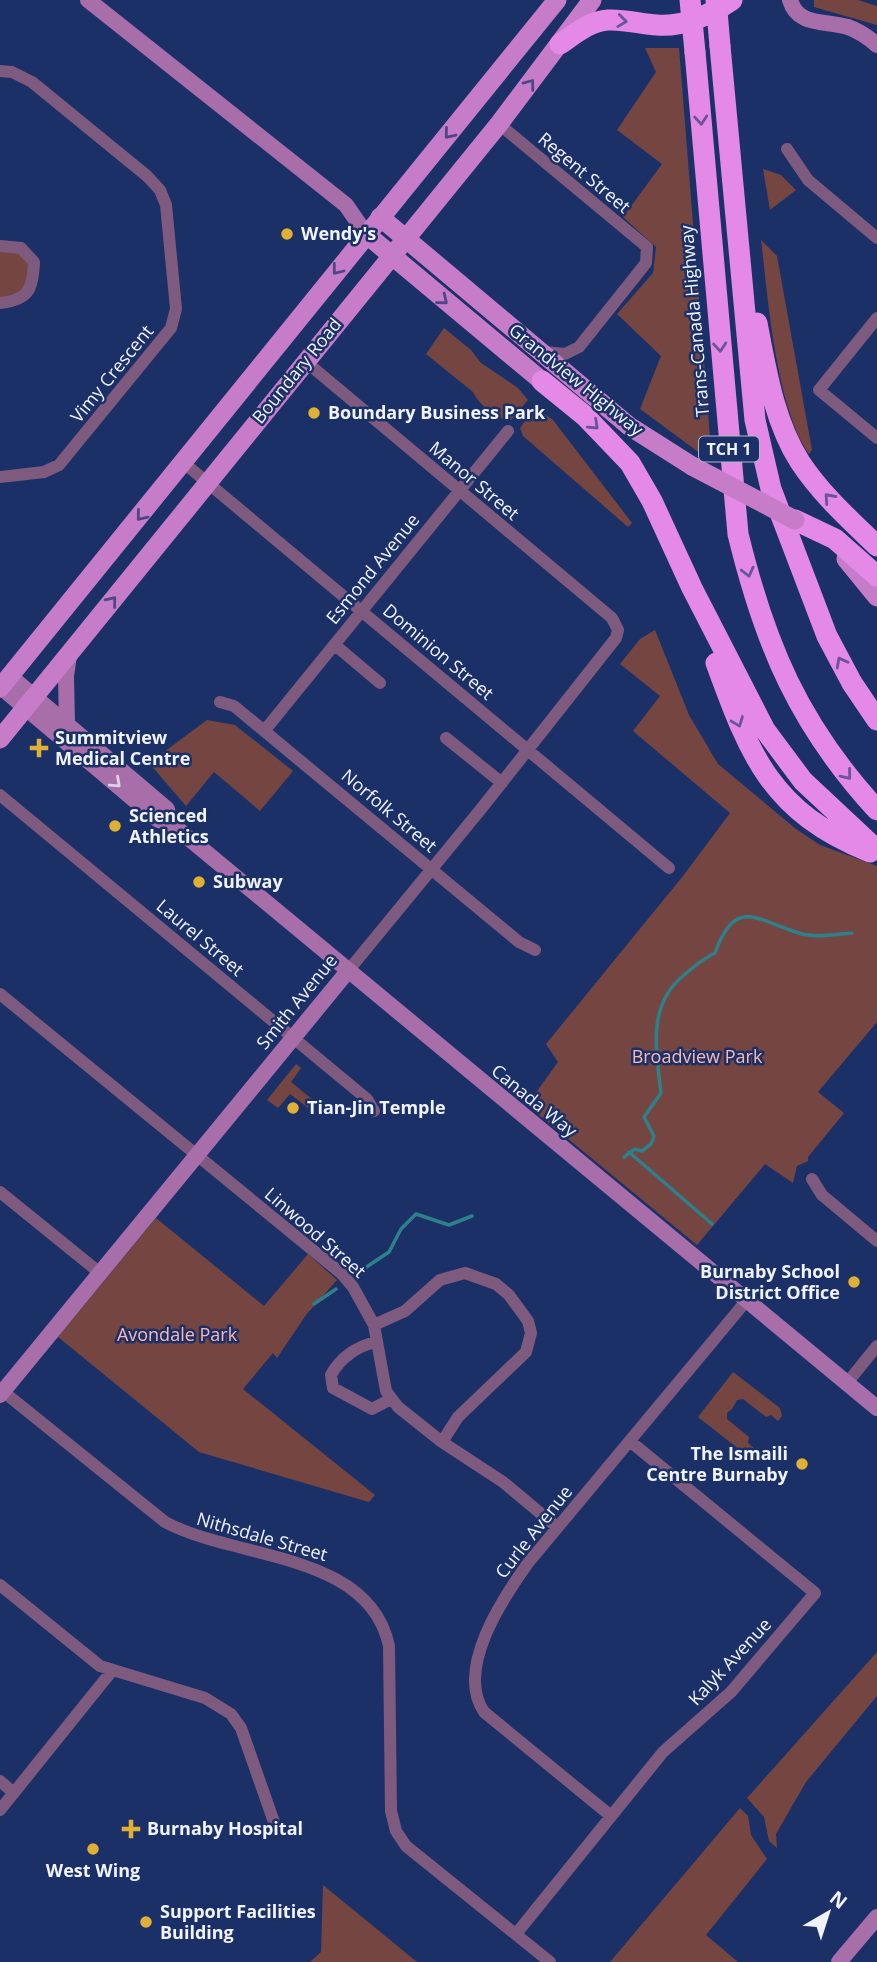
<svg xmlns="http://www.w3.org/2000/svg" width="877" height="1962" viewBox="0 0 877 1962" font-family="'Open Sans',sans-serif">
<rect width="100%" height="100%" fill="#1c3068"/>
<path fill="#754541" d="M814 0H858L877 6V25L814 7Z
M645 48H679L712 462 640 409 661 356 617 314 653 273 656 247 623 217 662 164 617 130 656 72Z
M763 169 781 175 796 190 770 210Z
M761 240 777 256 812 450 809 454C776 407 768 298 761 240Z
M12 247 29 262 27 290 0 299V248Z
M444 328 471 350 481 363 518 388 528 400 510 421C497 419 478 404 473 392L426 354Z
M535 407 553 420 632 523 628 527 523 436 520 428Z
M655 630 689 715 718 764 796 829 820 845 877 866V1022L818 1092 844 1113 808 1157V1161L797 1166 793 1183 765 1164 697 1245 527 1105 558 1062 546 1044 683 876 730 813 633 731 660 696 620 664 640 639Z
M207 720 235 725 293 771 260 811 214 772 186 806 149 763Z
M296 1064 301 1068 291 1082 318 1104 312 1111 290 1094 278 1108 267 1100Z
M156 1218 264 1306 308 1254 337 1280 306 1315 277 1358 273 1353 243 1389 375 1495 369 1502 199 1452 58 1337Z
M733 1372 780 1408 782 1416 778 1421 771 1415 766 1417 743 1399 737 1400 732 1409 727 1413V1419L749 1437 748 1443 755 1449 752 1454H745L698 1417Z
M877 1652V1696L806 1782 776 1834 777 1848 769 1841 764 1817 747 1798Z
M740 1808 748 1816 751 1835 767 1859 706 1935 738 1962H610Z
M323 1885 417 1962H310L321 1952Z"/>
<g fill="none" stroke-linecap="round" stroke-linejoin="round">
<path stroke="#2d818b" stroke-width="3.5" d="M629 1152 712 1224
M624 1157 635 1149 642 1151 651 1144 654 1136 644 1117 661 1093C656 1049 647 1005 684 975 695 966 702 959 715 953 736 894 759 922 802 934 818 938 836 934 852 933
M359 1272 389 1252 401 1229 416 1214 449 1225 472 1216
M314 1304 336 1289"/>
<path stroke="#7f5a7f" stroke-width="12" d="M0 71 12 72 32 82 147 176 160 190 166 205 176 309 171 328 59 465 44 472 0 477
M499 124 647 247 646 263 579 347 565 354 544 352
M787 149 808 180 877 238
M0 246 21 248 34 262C33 289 29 300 0 303
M877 318 819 390 877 438
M305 361 612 618 618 630 616 638 481 809 348 971
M184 463 669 868
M335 645 380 683
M220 702 234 706 519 942 535 950
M265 730 508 431
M446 738 502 783
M0 795 367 1099 374 1111
M0 994 342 1274 353 1287 374 1325 386 1391 398 1407 442 1442 503 1482 557 1527
M812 1179 822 1195 877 1241
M0 1192 100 1273
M374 1325 405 1311 440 1280 465 1273 496 1284 509 1295 528 1321 531 1333 526 1352 458 1417 442 1442
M376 1342C357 1346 340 1358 331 1375L333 1388 372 1409 391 1399
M847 1383 877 1346
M0 1389 165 1522C235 1560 369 1551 389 1646L391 1811 396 1831 406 1846 550 1962
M0 1585 100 1666 205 1698 231 1714 241 1728 274 1822
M0 1781 14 1793
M0 1810 111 1672
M611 1816 484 1712C455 1669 503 1598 528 1563L747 1300
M516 1934 663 1752 731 1692 815 1593 631 1442"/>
<path stroke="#a86ea9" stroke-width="16" d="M88 0 346 205 366 234
M790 0C798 27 825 20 848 27 859 31 868 37 877 45
M10 676 167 809 168 821
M1 687 158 820 168 821 877 1408
M67 724 66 676 69 655
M0 1395 348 971
M839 1962 877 1917"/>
<path stroke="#c77cc9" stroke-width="19" d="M380 217 629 426 692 466
M366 234 542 381
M846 559 877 597
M0 688 557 0
M0 739 499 124 592 0"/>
<path stroke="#e489e6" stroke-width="21" d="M560 44C575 34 590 21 608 20 624 19 641 24 657 25 684 27 710 15 732 0
M720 46 755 420 771 489 827 636 852 683 877 720
M695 52 738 534C765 645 799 725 877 810
M757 323C766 370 774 421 800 462 821 494 850 520 877 546
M542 381 585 416 630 463 652 501 692 588 765 730 803 781 877 850
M795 520 835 539 877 576
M716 663C750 756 771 812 870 852"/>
<path stroke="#c77cc9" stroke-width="19" d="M692 466 795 520"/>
<path stroke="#e489e6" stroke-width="21" d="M690 0 695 52
M716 0 720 46"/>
</g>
<defs><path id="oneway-chevron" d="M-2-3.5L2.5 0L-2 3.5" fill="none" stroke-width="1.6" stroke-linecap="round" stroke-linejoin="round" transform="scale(1.75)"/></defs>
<g stroke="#6c549a">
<use href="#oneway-chevron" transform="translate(622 21) rotate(7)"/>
<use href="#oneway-chevron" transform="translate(701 120) rotate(85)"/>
<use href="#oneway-chevron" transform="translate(720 347) rotate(85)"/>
<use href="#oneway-chevron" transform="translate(594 425) rotate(43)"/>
<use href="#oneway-chevron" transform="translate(829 498) rotate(-132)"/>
<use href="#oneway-chevron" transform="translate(748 572) rotate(76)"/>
<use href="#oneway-chevron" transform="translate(841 662) rotate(-118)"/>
<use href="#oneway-chevron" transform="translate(738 722) rotate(69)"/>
<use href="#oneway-chevron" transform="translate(847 775) rotate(51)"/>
</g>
<g stroke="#4f4785">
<use href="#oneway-chevron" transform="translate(530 84) rotate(-53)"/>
<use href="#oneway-chevron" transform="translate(449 134) rotate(129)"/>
<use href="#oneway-chevron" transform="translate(337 270) rotate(128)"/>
<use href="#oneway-chevron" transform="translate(443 300) rotate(39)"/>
<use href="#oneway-chevron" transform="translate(141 516) rotate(129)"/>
<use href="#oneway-chevron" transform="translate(112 601) rotate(-51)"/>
</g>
<use stroke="#ded2e6" href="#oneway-chevron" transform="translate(116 783) rotate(42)"/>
<g fill="#e0b034" stroke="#1c3068" stroke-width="2.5">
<circle cx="287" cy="234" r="7"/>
<circle cx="314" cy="413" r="7"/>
<path d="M35.5 737.5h7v7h7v7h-7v7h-7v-7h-7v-7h7z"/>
<circle cx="115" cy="826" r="7"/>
<circle cx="199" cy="882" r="7"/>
<circle cx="293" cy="1108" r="7"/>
<circle cx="854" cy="1282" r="7"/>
<circle cx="802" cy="1464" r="7"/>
<path d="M127.5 1818.5h7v7h7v7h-7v7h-7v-7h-7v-7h7z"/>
<circle cx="93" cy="1849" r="7"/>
<circle cx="146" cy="1922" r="7"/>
</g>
<g text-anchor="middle" stroke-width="5" stroke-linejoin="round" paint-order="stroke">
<rect fill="#1c3068" stroke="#b0b8ce" stroke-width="2" x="699" y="436.5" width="60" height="25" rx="5"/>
<g font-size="16" font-weight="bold" fill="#f0f3fa">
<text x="729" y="455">TCH 1</text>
</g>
<g font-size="18" fill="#f0f3fa" stroke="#1c3068">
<text transform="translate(584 173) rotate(40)" y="6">Regent Street</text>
<text transform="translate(695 321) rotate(-95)" y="6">Trans-Canada Highway</text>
<text transform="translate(297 371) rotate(-51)" y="6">Boundary Road</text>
<text transform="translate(112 374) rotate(-51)" y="6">Vimy Crescent</text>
<text transform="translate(576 380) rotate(39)" y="6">Grandview Highway</text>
<text transform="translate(474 481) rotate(40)" y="6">Manor Street</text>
<text transform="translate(373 569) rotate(-51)" y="6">Esmond Avenue</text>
<text transform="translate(438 652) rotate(40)" y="6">Dominion Street</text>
<text transform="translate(389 811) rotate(40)" y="6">Norfolk Street</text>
<text transform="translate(200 938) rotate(40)" y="6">Laurel Street</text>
<text transform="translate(297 1002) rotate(-51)" y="6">Smith Avenue</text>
<text transform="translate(534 1101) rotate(39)" y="6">Canada Way</text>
<text transform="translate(315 1233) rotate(41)" y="6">Linwood Street</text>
<text transform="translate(534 1532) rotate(-52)" y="6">Curle Avenue</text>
<text transform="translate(262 1537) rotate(16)" y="6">Nithsdale Street</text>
<text transform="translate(730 1662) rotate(-47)" y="6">Kalyk Avenue</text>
</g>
<g font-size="18" font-weight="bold" fill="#f0f3fa" stroke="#1c3068" text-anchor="start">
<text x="301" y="240">Wendy's</text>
<text x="328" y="419">Boundary Business Park</text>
<text x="55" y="744">Summitview<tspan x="55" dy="21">Medical Centre</tspan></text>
<text x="129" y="822">Scienced<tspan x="129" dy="21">Athletics</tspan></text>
<text x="213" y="888">Subway</text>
<text x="307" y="1114">Tian-Jin Temple</text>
<text x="840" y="1278" text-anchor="end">Burnaby School<tspan x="840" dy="21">District Office</tspan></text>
<text x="788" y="1460" text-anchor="end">The Ismaili<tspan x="788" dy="21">Centre Burnaby</tspan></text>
<text x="147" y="1835">Burnaby Hospital</text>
<text x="93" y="1877" text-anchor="middle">West Wing</text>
<text x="160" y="1918">Support Facilities<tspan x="160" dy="21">Building</tspan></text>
</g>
<g font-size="18" fill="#fbb8b1" stroke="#1c3068">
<text x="697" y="1063">Broadview Park</text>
<text x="177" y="1341">Avondale Park</text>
</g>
</g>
<g transform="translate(828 1913) rotate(39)" stroke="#1c3068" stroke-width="5" paint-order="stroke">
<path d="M0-5L12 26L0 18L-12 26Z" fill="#f0f3fa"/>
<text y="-10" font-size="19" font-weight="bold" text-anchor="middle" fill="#f0f3fa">N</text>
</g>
</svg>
